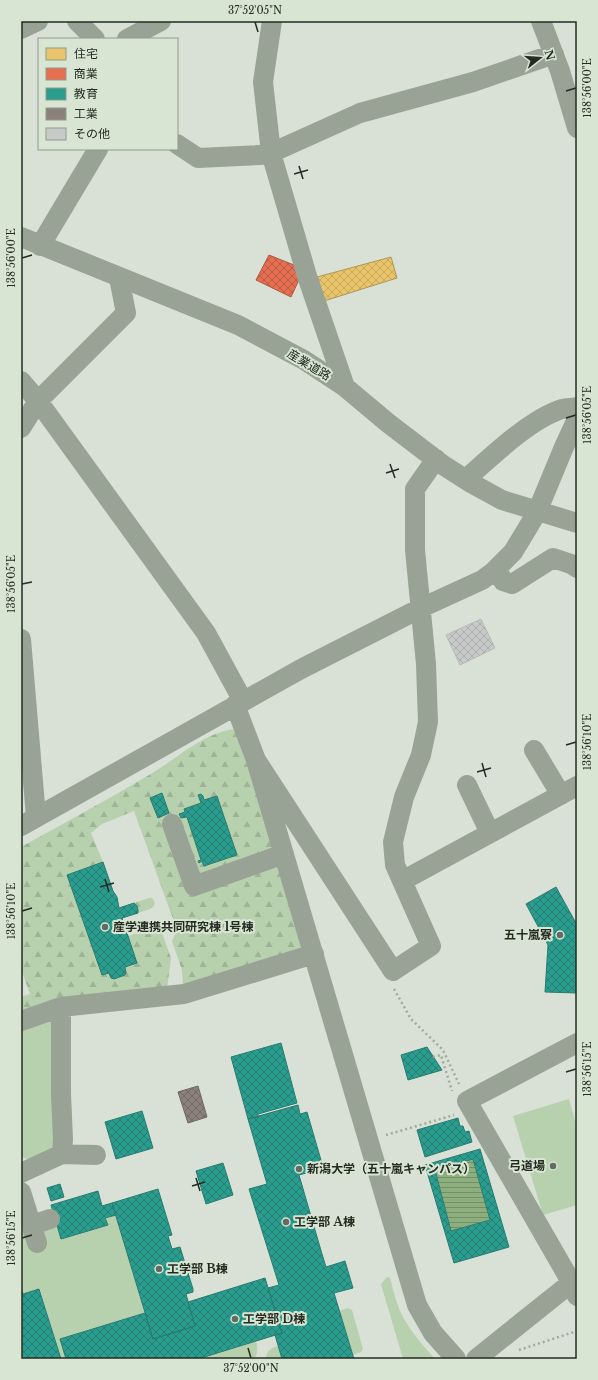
<svg xmlns="http://www.w3.org/2000/svg" width="598" height="1380" viewBox="0 0 598 1380" font-family="'Libre Baskerville','Noto Sans JP',serif">
<defs>
<pattern id="forest-firs" width="22" height="20" patternUnits="userSpaceOnUse"><rect width="22" height="20" fill="#b7d0ad"/><path d="M5 1l3.5 6h-7zM16 11l3.5 6h-7z" fill="#9db395"/></pattern>
<pattern id="water-rules" width="6" height="5" patternUnits="userSpaceOnUse"><rect width="6" height="5" fill="#8daf7e"/><path d="M0 2.5h6" fill="none" stroke="#738f67"/></pattern>
<pattern id="homes-cross-hatch" width="8" height="8" patternUnits="userSpaceOnUse"><rect width="8" height="8" fill="#e9c46a"/><path d="M0 0l8 8M0 8l8-8" fill="none" stroke="#c8a95c"/></pattern>
<pattern id="shops-cross-hatch" width="8" height="8" patternUnits="userSpaceOnUse"><rect width="8" height="8" fill="#e76f51"/><path d="M0 0l8 8M0 8l8-8" fill="none" stroke="#bb5b43"/></pattern>
<pattern id="schools-cross-hatch" width="8" height="8" patternUnits="userSpaceOnUse"><rect width="8" height="8" fill="#2a9d8f"/><path d="M0 0l8 8M0 8l8-8" fill="none" stroke="#248074"/></pattern>
<pattern id="industry-cross-hatch" width="8" height="8" patternUnits="userSpaceOnUse"><rect width="8" height="8" fill="#8a817c"/><path d="M0 0l8 8M0 8l8-8" fill="none" stroke="#716a65"/></pattern>
<pattern id="building-cross-hatch" width="8" height="8" patternUnits="userSpaceOnUse"><rect width="8" height="8" fill="#c8cac9"/><path d="M0 0l8 8M0 8l8-8" fill="none" stroke="#acaeac"/></pattern>
</defs>
<rect width="100%" height="100%" fill="#d9e1d6"/>
<path fill="#b7d0ad" d="M53 1018 57 1145 34 1161 24 1158 21 1155V1027Z
M569 1099 577 1127V1205L543 1215 513 1116Z
M116 1215 145 1313 60 1339 66 1358 61 1359 40 1289 23 1294 21 1289V1227L26 1225 41 1231 55 1221 61 1239 107 1225 105 1218Z
M387 1277 390 1278C394 1292 397 1307 404 1319 413 1334 424 1347 435 1359H403L381 1284Z
M348 1308 352 1310 363 1349 361 1352 353 1355 339 1311Z
M256 1341C258 1348 258 1353 254 1359H203V1358Z
M278 1346 282 1359H266C266 1351 271 1348 278 1346Z"/>
<path fill="url(#forest-firs)" fill-rule="evenodd" d="M234 729 241 737 305 947 177 989 21 1012V997L30 994 21 969V847C64 823 107 800 149 775 175 760 203 733 234 729ZM162 793 169 813 158 817 150 798ZM201 794 203 796 204 800 217 796 237 855 204 866 202 861 199 862 198 861 201 860 187 817 181 818 179 814 185 812 184 809 201 803 198 796ZM134 811 177 930 172 941 182 970 183 986 167 990 171 958 161 930 157 927 128 936 137 962 125 967 126 973 125 975 114 979 111 978 109 973 102 975 67 875 103 862 91 833 102 824Z
M149 898C152 898 153 898 154 901 158 909 143 911 138 913L137 906 134 903Z"/>
<path fill="url(#water-rules)" d="M473 1159 490 1220 451 1231 435 1170Z"/>
<path fill="url(#homes-cross-hatch)" stroke="#ae9655" d="M391 257 397 278 324 301 317 277Z"/>
<path fill="url(#shops-cross-hatch)" stroke="#ad5b43" d="M269 255 304 269 291 297 256 280Z"/>
<path fill="url(#schools-cross-hatch)" stroke="#287b6f" fill-rule="evenodd" d="M162 793 169 813 158 818 150 798Z
M201 794 203 796 204 800 217 796 237 855 204 866 202 861 199 863 198 861 201 860 187 817 181 818 179 814 185 812 184 809 201 803 198 795Z
M103 862 113 891 117 897 119 908 134 903 137 906 138 910V913L122 918 137 963 125 967 126 973 125 975 114 979 111 978 109 973 102 975 67 875Z
M556 887 577 925V993L545 992 548 945 526 904Z
M281 1043 297 1103 258 1114V1117L248 1119 231 1057Z
M427 1047 442 1070 408 1080 401 1055Z
M298 1105 300 1114 307 1112 323 1167 317 1169V1170L299 1175 322 1254 326 1267 345 1261 353 1288 334 1293 354 1359H282L275 1335 282 1333 268 1288 279 1285 249 1189 267 1184 248 1119Z
M142 1111 153 1148 116 1159 105 1122Z
M458 1118 460 1126H463L465 1132 469 1131 472 1142 425 1157 417 1130Z
M480 1149 509 1247 454 1263 425 1165ZM473 1159 490 1220 451 1231 435 1170Z
M223 1163 233 1195 206 1204 196 1171Z
M60 1184 64 1197 51 1201 47 1188Z
M158 1189 172 1235 168 1236 172 1249 180 1247 193 1289V1292L186 1294 195 1326 153 1339 112 1203Z
M98 1191 102 1206 112 1203 116 1215 105 1218 108 1225 61 1239 51 1205Z
M265 1278 282 1333 198 1359H66L60 1339 145 1313 153 1339 195 1326 188 1302Z
M21 1289 23 1294 39 1289 61 1359H21Z"/>
<path fill="url(#industry-cross-hatch)" stroke="#6c6761" d="M198 1086 207 1117 188 1123 178 1092Z"/>
<path fill="url(#building-cross-hatch)" stroke="#b9bab9" d="M481 619 495 648 460 665 446 635Z"/>
<g fill="none" stroke-linecap="round" stroke-linejoin="round">
<path stroke="#a1a99d" stroke-width="2.5" stroke-dasharray="2 3" stroke-linecap="butt" d="M394 989 411 1019 443 1050 459 1084
M433 1057 441 1055 452 1091
M386 1135 454 1115
M519 1350 577 1331"/>
<path stroke="#98a295" stroke-width="20" d="M77 21 95 39
M272 21 263 82 271 153 307 276 345 387
M541 21 560 71 577 128
M21 29 38 21
M127 39 161 21
M177 144 198 158 260 155 271 153 360 113 473 82 554 54
M21 237 238 325 304 360 345 387 388 423 443 465 471 483 502 500 577 523
M40 246 98 149
M21 381 38 401 206 633 243 701
M21 428 38 401 126 313 119 278
M466 479C491 457 530 419 562 409 567 408 572 408 577 407
M497 569 503 581 512 584 553 558 571 564 577 568
M21 639 36 817
M235 705 256 760 417 1305 433 1333 456 1359
M534 750 561 795
M256 760 393 971 431 946 395 865 393 842 404 797 421 755 428 722 426 664 415 550V489L436 459
M467 785 490 833
M172 824 194 886 284 854
M21 826 301 669 421 608 482 580 493 572 513 552 527 529 537 512 564 447 577 419
M402 881 577 786
M21 1021 61 1007 184 994 314 954
M577 1043 467 1101 566 1273 577 1296
M62 1154 96 1155
M21 1173 62 1154 63 1139 61 1094V1007
M21 1192 37 1243
M32 1225 50 1219
M476 1359 571 1283"/>
</g>
<path fill="none" stroke="#252b23" stroke-width="1.5" d="M255 22 258 32M566 91 576 88M299 166 303 179M294 174 308 170M22 258 32 255M566 418 576 415M390 464 395 478M386 473 399 469M22 584 32 582M566 745 576 742M482 763 486 777M477 772 491 768M105 879 109 892M100 887 114 883M22 911 32 908M566 1072 576 1069M196 1178 200 1191M192 1186 205 1182M22 1238 32 1235M248 1348 251 1358"/>
<g fill="#646b62" stroke="#d7e5d2" stroke-width="1.5">
<circle cx="105" cy="927" r="4"/>
<circle cx="560" cy="935" r="4"/>
<circle cx="553" cy="1166" r="4"/>
<circle cx="299" cy="1169" r="4"/>
<circle cx="286" cy="1222" r="4"/>
<circle cx="159" cy="1269" r="4"/>
<circle cx="235" cy="1319" r="4"/>
</g>
<g text-anchor="middle" stroke-width="4" stroke-linejoin="round" paint-order="stroke">
<g font-size="12" fill="#252b23" stroke="#d7e5d2">
<text transform="translate(309 365) rotate(31)" y="4">産業道路</text>
</g>
<g font-size="12" font-weight="bold" fill="#252b23" stroke="#d7e5d2" text-anchor="start">
<text x="113" y="931">産学連携共同研究棟 1号棟</text>
<text x="552" y="939" text-anchor="end">五十嵐寮</text>
<text x="545" y="1170" text-anchor="end">弓道場</text>
<text x="307" y="1173">新潟大学（五十嵐キャンパス）</text>
<text x="294" y="1226">工学部 A棟</text>
<text x="167" y="1273">工学部 B棟</text>
<text x="243" y="1323">工学部 D棟</text>
</g>
</g>
<rect width="598" height="1380" fill="none" stroke="#d7e5d2" stroke-width="44"/>
<rect x="38" y="38" width="140" height="112" fill="#d7e5d2" stroke="#909b8c"/>
<rect x="46" y="48" width="20" height="12" fill="#e9c46a" stroke="#909b8c"/>
<text x="74" y="58" font-size="12" fill="#252b23">住宅</text>
<rect x="46" y="68" width="20" height="12" fill="#e76f51" stroke="#909b8c"/>
<text x="74" y="78" font-size="12" fill="#252b23">商業</text>
<rect x="46" y="88" width="20" height="12" fill="#2a9d8f" stroke="#909b8c"/>
<text x="74" y="98" font-size="12" fill="#252b23">教育</text>
<rect x="46" y="108" width="20" height="12" fill="#8a817c" stroke="#909b8c"/>
<text x="74" y="118" font-size="12" fill="#252b23">工業</text>
<rect x="46" y="128" width="20" height="12" fill="#c8cac9" stroke="#909b8c"/>
<text x="74" y="138" font-size="12" fill="#252b23">その他</text>
<g transform="translate(540 58) rotate(73)" stroke="#d7e5d2" stroke-width="3" paint-order="stroke">
<path d="M0-3L7 15L0 10L-7 15Z" fill="#252b23"/>
<text y="-6" font-size="11" font-weight="bold" text-anchor="middle" fill="#252b23">N</text>
</g>
<rect x="22" y="22" width="554" height="1336" fill="none" stroke="#252b23" stroke-width="1.5"/>
<g font-size="10" text-anchor="middle" fill="#252b23">
<text x="255" y="14">37°52'05"N</text>
<text transform="translate(587 88) rotate(-90)" y="4">138°56'00"E</text>
<text transform="translate(11 258) rotate(-90)" y="4">138°56'00"E</text>
<text transform="translate(587 415) rotate(-90)" y="4">138°56'05"E</text>
<text transform="translate(11 584) rotate(-90)" y="4">138°56'05"E</text>
<text transform="translate(587 742) rotate(-90)" y="4">138°56'10"E</text>
<text transform="translate(11 911) rotate(-90)" y="4">138°56'10"E</text>
<text transform="translate(587 1069) rotate(-90)" y="4">138°56'15"E</text>
<text transform="translate(11 1238) rotate(-90)" y="4">138°56'15"E</text>
<text x="251" y="1372">37°52'00"N</text>
</g>
</svg>
